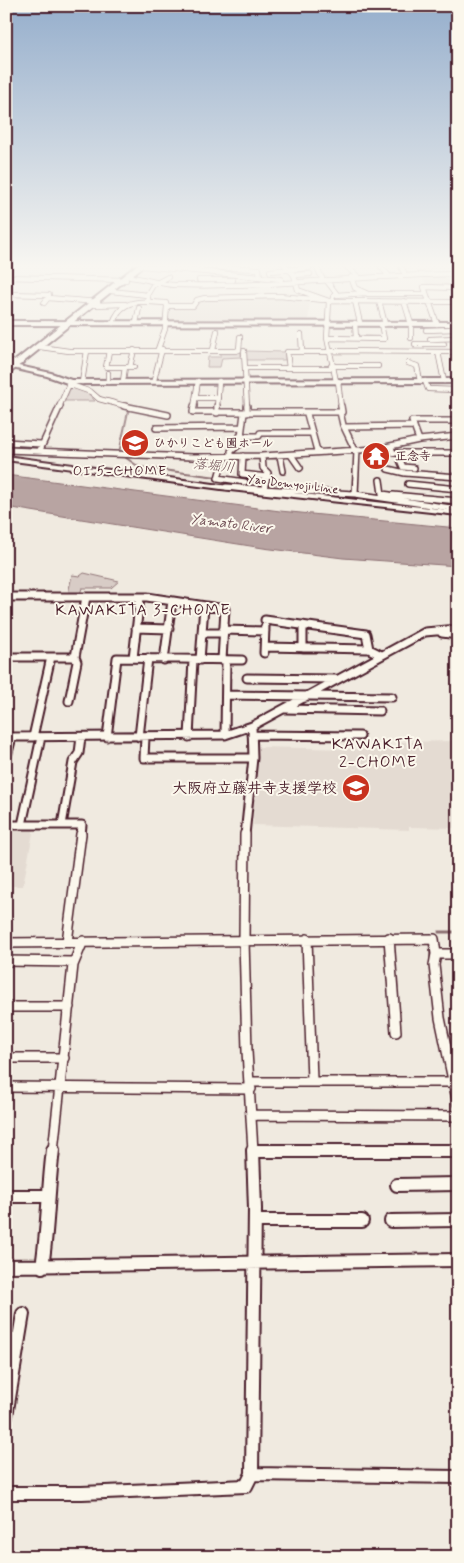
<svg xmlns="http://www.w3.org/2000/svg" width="464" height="1563" viewBox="0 0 464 1563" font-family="Mynerve,'Klee One',sans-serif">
<rect width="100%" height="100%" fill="#f0eae0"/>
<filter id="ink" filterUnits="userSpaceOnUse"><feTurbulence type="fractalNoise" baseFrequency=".02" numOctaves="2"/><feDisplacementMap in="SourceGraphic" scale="10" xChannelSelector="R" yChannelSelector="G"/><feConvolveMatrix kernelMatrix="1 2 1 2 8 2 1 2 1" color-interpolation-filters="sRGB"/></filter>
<g filter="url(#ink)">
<path fill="#e4dbd2" d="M452 275 453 278H457L458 287H427L422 276Z
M280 297 310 299 308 322 167 321 168 307H194L199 300Z
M145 432 148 455 122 453 125 433Z
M458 741V828L409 827V830L253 825 256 747 400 750 399 742Z
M6 827H34L23 886H6Z"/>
<path fill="#d8ccc6" stroke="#917678" d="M220 351H241V357L222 358 220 367H207L208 357H220Z
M245 351 285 352V360H245Z
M74 388 88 393 95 401H65L70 389Z
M84 573 119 581 111 588H82L80 594H68L72 575 80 576Z"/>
<path fill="#b8a4a2" stroke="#8c6f72" d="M6 475 280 511 458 528V566L343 558 263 548 6 507Z"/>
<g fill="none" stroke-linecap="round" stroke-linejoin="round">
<path stroke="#8c6f72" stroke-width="1" d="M92 391 104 399"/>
<path stroke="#8c6f72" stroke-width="2" d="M129 407 119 453 139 467 217 477
M245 480 337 491"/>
<path stroke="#8c6f72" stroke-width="3" d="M439 932H458
M430 941 431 961"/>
<defs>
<path id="street-far4" d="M284 264 294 275 298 290 329 301 458 302
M315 264 323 280
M344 264 358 277
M379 264 388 275
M400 264 405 275
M142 266 281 279
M210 267 259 269 260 277
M270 271 309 268
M294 275 310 274
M6 277 126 280
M130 277C145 278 160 285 175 285 269 288 364 275 458 274
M351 277 355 288 368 294H426
M199 280H233
M326 280 336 293 333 297
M111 291 147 295 149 302 166 303 167 306
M6 294 49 295
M147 295 153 285 168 277
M336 295 366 293
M329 301 327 338 336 381
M355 301 360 323
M379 301 385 324
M404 301 411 324V338
M44 303 48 298 98 302
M94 305 125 304
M113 323C119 305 131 301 149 302
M136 323 139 308
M355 323 356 338
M437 324 424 287 458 288
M454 328 451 324 458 318
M426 330 456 329
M301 334 302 352
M327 338 384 339 381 324
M430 339 458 338
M415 344H444
M40 347 69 351H236L239 350 240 337
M158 349 165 329 167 306H193L197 300 205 298 279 296 324 300
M213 350 217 331
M109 351 106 367H134
M244 351 247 407
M329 351 458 352
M438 352 444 381
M6 362H21
M408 363 417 366 420 381
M331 366H378
M130 367 134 350
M245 368H332
M289 368 287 352H329
M108 373V382
M154 380 162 349
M123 381 125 367
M338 381 341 407
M425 381 428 389 458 390
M82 382 87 351
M68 384 91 392 99 399 129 407
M196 398H218
M59 407 70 382
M194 407 198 381
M217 407 219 381"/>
<path id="street-far3" d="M124 406 168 415
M194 406 193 412H340
M247 406V413
M341 406 342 412H340L343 425 355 450
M217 413V406
M307 414 317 451
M346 427 414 426
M156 428 242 427
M240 436H259L260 433H311
M419 440 412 421H458
M6 442 41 444
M391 447 393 453H458
M6 450 193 457 262 456 376 449 419 440 458 436
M40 450 60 406
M401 453 400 460 403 467 414 468
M291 455 300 468
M231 456V451L240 444 244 413
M243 456 242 474 268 477
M262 456 263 468 268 473 265 485
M280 456 283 471
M224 457 218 478 245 482
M388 469 405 473 458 477
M380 480 382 494 390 495
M408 484 458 489
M226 487 355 494 458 509
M355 494 357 450
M393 495 458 501"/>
<path id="street-far2" d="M6 597H147L225 609 222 660
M265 620 366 634 369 649
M303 625V648
M136 628 169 629
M223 630 265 631
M202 633H223
M442 633 458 635
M265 647 369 649 381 655
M264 653 265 627
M6 657H75L86 597
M133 658 140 597
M164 660 172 601
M200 660 204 606
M247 678 335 679
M226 695 392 697
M69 701 77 662 75 657
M285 709 380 711
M225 735 226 660
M252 735 360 736
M6 737 225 735 252 726 425 632 458 629
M33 737 51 657
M107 737 117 658 242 660
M139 737 148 658
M145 737 144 758H253
M189 737 193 660
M6 760 12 737
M6 825H82L81 835
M22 825 41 737
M62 825 73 762 79 753 81 737
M245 835 253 758 252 726"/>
<path id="street-far1" d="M245 834 244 940 247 1051 253 1151
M389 938 396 1032
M307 939 312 1080
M67 942 81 834
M6 943 434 939 436 954 434 965 440 1018 458 1104
M436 954H458
M6 961 74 962
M6 1007H69
M6 1058H64
M251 1082H452
M6 1087 251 1089
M252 1115 458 1116
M53 1151 73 965 83 941
M253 1151H458"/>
<path id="street" d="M253 1151H458
M397 1185 458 1184
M6 1196H48
M255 1221H362
M391 1221 458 1220
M6 1266 458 1260
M42 1267C48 1228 48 1189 53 1150
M6 1339H19
M6 1416 23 1314
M252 1474 458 1477
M6 1493H82L246 1486 252 1474 255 1209 253 1150"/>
<path id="secondary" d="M6 321 458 322V326L6 325Z
M14 365 51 373 71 380 458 379V383L70 384 47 376 12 368 11 367Z
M6 456 221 485 458 511V515L221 489 6 460Z"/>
<path id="highway" d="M138 264H146L6 376V368Z"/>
</defs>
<use href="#street-far4" stroke="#4a1f2b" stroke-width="6"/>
<use href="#street-far3" stroke="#4a1f2b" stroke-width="8"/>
<use href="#street-far2" stroke="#4a1f2b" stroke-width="11"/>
<use href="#street-far1" stroke="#4a1f2b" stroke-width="12"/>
<use href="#street" stroke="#4a1f2b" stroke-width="16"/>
<use href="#secondary" stroke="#4a1f2b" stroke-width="4"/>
<use href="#highway" stroke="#4a1f2b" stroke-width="4"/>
<use href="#street-far4" stroke="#fbf7ec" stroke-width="4.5"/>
<use href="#street-far3" stroke="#fbf7ec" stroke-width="5"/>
<use href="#street-far2" stroke="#fbf7ec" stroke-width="7"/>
<use href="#street-far1" stroke="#fbf7ec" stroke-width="9"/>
<use href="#street" stroke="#fbf7ec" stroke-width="12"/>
<use href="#secondary" fill="#fbf7ec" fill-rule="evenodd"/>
<use href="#highway" fill="#fbf7ec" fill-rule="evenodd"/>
</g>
</g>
<linearGradient id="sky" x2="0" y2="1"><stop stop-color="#95aecc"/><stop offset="0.55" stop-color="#f8f6f1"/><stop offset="1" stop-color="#f8f6f1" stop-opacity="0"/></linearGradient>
<rect width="464" height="483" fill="url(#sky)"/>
<defs>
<symbol id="school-disc" viewBox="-11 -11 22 22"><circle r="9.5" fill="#c8321e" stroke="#fbf7ec"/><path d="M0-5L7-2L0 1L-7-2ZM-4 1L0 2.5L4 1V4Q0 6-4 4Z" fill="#fff"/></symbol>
<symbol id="temple-disc" viewBox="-11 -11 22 22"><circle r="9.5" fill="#c8321e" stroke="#fbf7ec"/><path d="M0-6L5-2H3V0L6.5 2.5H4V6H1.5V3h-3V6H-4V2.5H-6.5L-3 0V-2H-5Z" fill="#fff"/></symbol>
</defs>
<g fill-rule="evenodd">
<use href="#school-disc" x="119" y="427" width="32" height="32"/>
<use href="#temple-disc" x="360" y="440" width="32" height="32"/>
<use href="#school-disc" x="340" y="772" width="32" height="32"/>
</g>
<g text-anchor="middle" stroke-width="4" stroke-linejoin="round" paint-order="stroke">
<g font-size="12" font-weight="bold" fill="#4a1f2b" stroke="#fbf7ec" text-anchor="start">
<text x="154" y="447">ひかりこども園ホール</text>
<text x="395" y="460">正念寺</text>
</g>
<g font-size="12" fill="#4a1f2b" stroke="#fbf7ec">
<text transform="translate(293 484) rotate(7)" y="4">Yao Domyoji Line</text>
</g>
<g font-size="14" font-style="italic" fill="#704e55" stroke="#fbf7ec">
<text transform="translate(214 465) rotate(7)" y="5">落堀川</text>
<text transform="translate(231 523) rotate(7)" y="5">Yamato River</text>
</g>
<g font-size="14" letter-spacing="1" fill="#4a1f2b" stroke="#fbf7ec">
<text x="120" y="475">OI 5-CHOME</text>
</g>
<g font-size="15" font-weight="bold" fill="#4a1f2b" stroke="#fbf7ec" text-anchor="end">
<text x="337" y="793">大阪府立藤井寺支援学校</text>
</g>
<g font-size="16" letter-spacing="1" fill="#4a1f2b" stroke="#fbf7ec">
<text x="143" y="615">KAWAKITA 3-CHOME</text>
<text x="378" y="749">KAWAKITA<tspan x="378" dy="18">2-CHOME</tspan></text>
</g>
</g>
<rect width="464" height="1563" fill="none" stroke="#fbf7ec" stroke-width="25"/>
<rect x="12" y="12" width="439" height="1538" fill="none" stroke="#4a1f2b" stroke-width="2" filter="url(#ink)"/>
</svg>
